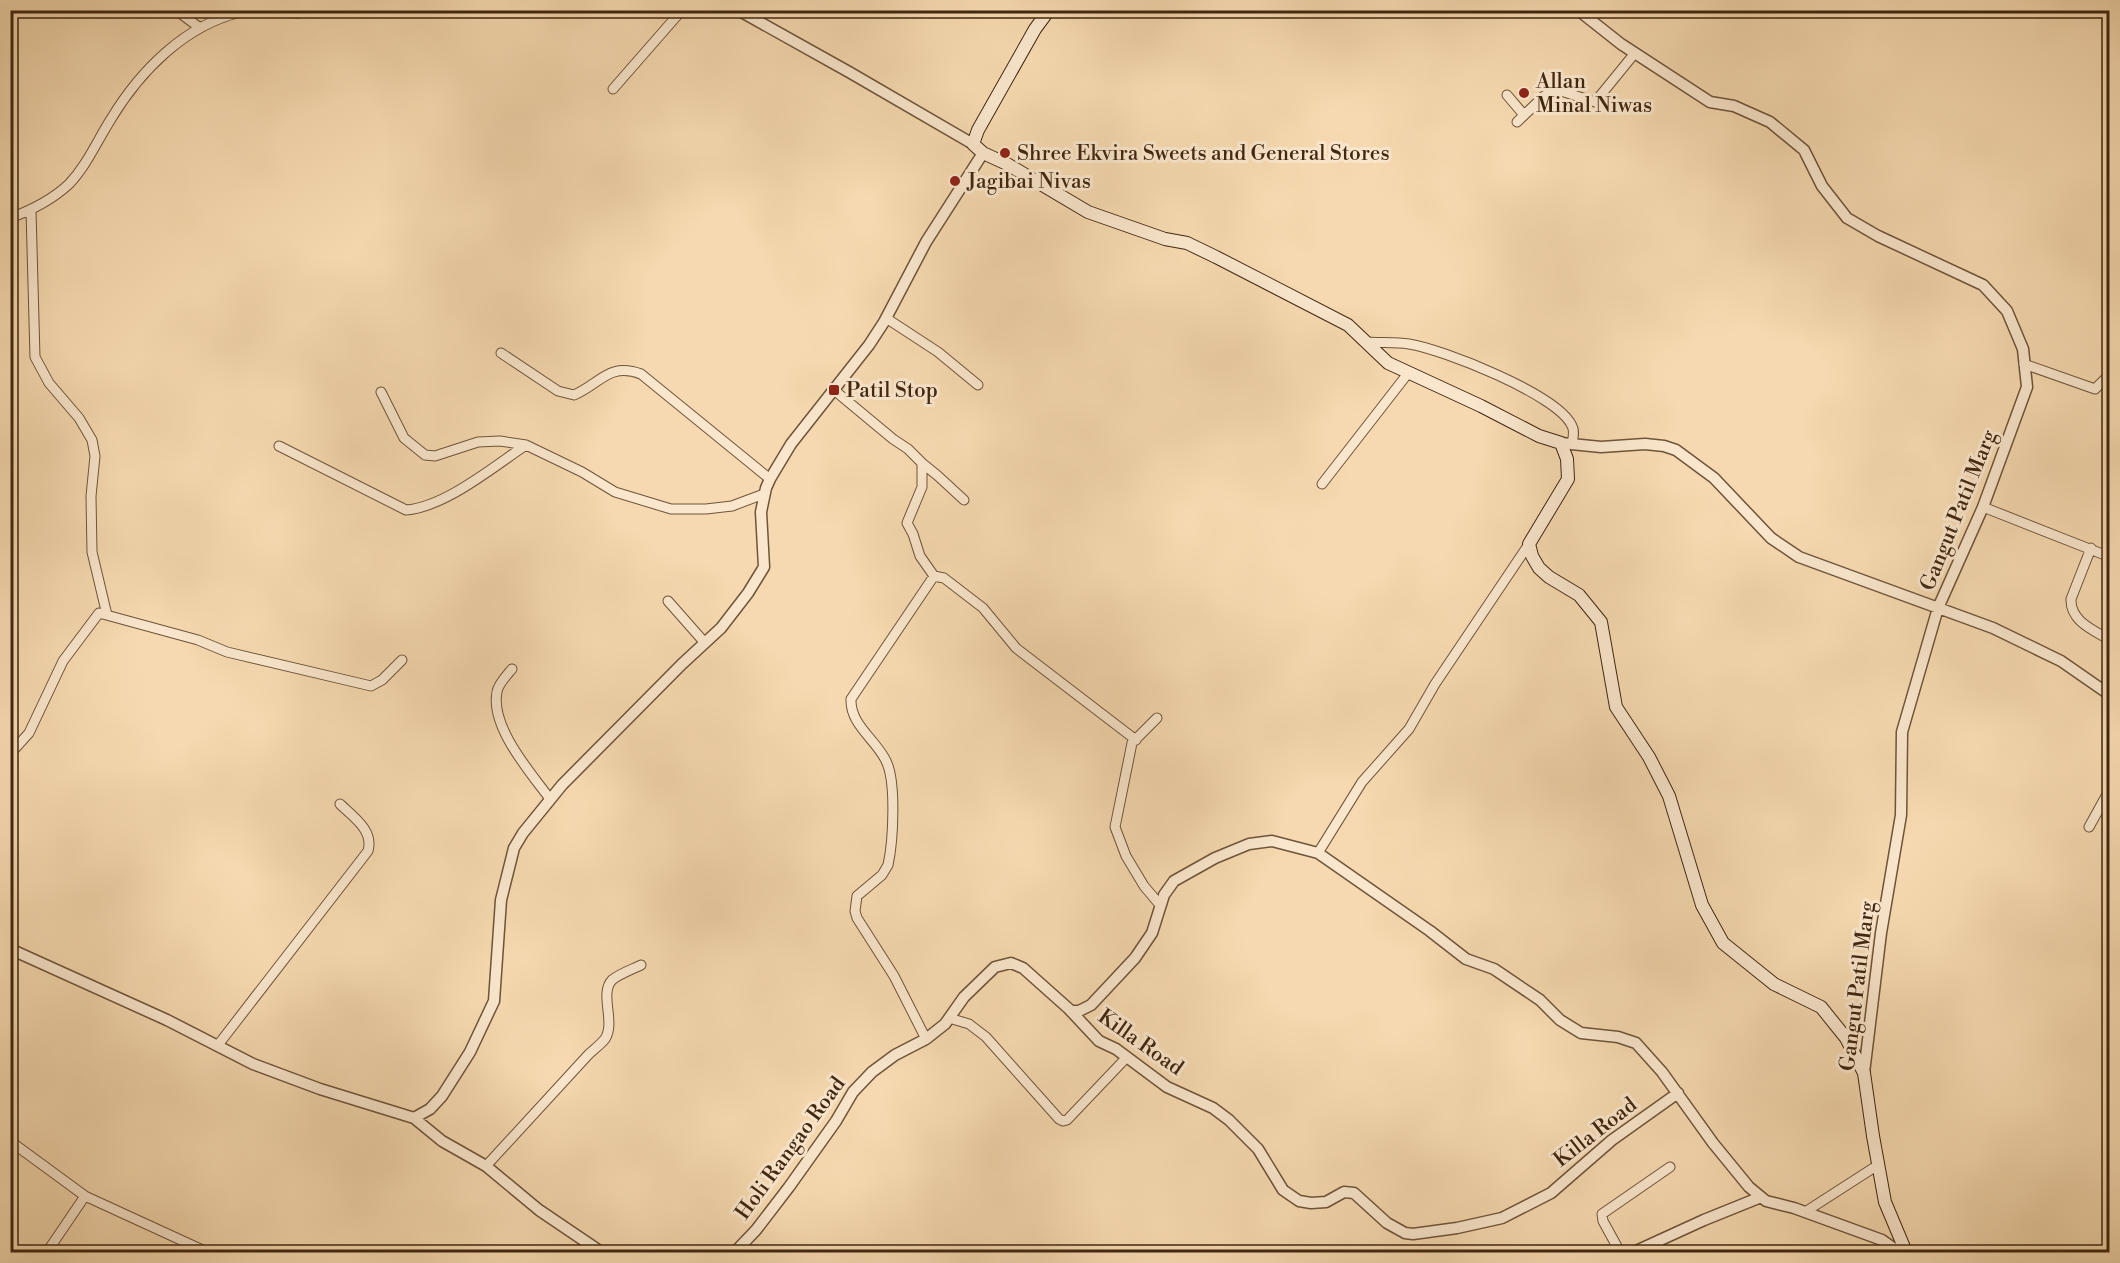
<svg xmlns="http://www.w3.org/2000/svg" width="2120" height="1263" viewBox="0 0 2120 1263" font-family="'Libre Bodoni',serif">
<rect width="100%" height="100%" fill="#f6d9b0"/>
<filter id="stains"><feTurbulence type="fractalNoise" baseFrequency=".00333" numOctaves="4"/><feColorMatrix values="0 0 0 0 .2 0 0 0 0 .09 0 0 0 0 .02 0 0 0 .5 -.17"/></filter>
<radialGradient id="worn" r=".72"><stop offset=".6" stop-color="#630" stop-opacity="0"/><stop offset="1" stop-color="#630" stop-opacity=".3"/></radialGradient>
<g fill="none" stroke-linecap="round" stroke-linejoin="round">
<defs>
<path id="minor" d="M176 10 200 28
M613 89 682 10
M1507 95 1524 115
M1517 122 1544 96 1558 90 1595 102 1635 53
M31 211 35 357 49 383 79 418 92 440 95 456 91 496 92 552 107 615
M10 218C32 210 52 200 69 184 87 165 97 141 111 119 140 71 185 25 241 12 258 9 283 13 300 13L307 10
M886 318 938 352 978 385
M1367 342C1381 343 1396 342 1409 344 1442 349 1559 395 1572 426 1575 431 1573 438 1572 444
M501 353 558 391 574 395C600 384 609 362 641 374L770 479
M2024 364 2095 389 2110 374
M834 390 893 439 908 449 922 463V487L907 523 913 534 920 556 934 576 944 578 983 608 1016 648 1136 740
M381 392 404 438 425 455 435 456 478 442 500 441 526 445 582 472 615 492 671 509H706L732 506 764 494
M279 446 406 510C445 507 493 467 526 445
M922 463 938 476 964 500
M1322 484 1409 372
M1983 507 2110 557
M2091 548 2071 599C2070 621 2093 630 2110 640
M668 601 705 643
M512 669C507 675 498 684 497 692 490 727 531 773 550 799
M1157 718 1132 743 1115 827 1126 856 1144 886 1160 905
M10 754 29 733 63 661 99 613 198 640 227 652 371 686 382 680 402 660
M2089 827 2110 789
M1318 853 1362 782 1409 729 1435 684 1529 544
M949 1018 969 1024 986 1037 1059 1119 1063 1121 1067 1120 1127 1057
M926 1039 894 976 857 918 855 911 857 896 882 875 888 865C893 842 897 779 885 759 874 738 850 724 851 699L934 576
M218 1045 368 851C374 830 353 817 340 804
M10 1141 85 1196 207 1252
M486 1166 588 1055C593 1050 600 1045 605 1039 616 1022 599 994 612 980 619 974 633 969 641 965
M1805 1212 1878 1165
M1658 1241 1660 1252
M47 1252 85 1196
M1620 1252 1603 1221 1602 1214 1670 1167
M2106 1252 2110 1248"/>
<path id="tertiary" d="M738 10 849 72 973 144
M1578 10 1621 44 1710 102 1734 106 1770 122 1804 150 1822 186 1847 218 1878 236 1983 285 2007 311 2023 349 2027 387 1983 507 1938 608 1902 732 1901 815 1881 933 1864 1073
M1561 443 1601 447 1645 444 1664 446 1676 450 1714 478 1771 538 1799 557 1993 628 2061 661 2110 695
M10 949 167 1020 253 1064 320 1089 414 1118 430 1109 442 1096 470 1052 494 1001 501 900 514 848 523 833 562 785 682 664 721 628 748 593 764 567 761 512 766 488 770 479 791 444 869 345 884 322 926 242 983 153
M1072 1011H1079L1091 1005 1135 958 1152 933 1164 895 1174 881 1215 858 1249 844 1272 841 1318 853 1430 931 1466 959 1494 969 1540 1000 1560 1020 1581 1033 1618 1037 1636 1043 1662 1072 1713 1143 1749 1187 1766 1201 1794 1208 1882 1240 1899 1252
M414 1118 442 1141 486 1166 539 1210 601 1252
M735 1252 756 1230 789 1187 836 1121 853 1092 872 1072 895 1055 926 1039 945 1024 964 997 995 967 1011 963 1023 968 1069 1009 1099 1041 1116 1049 1167 1087 1213 1108 1229 1120 1258 1149 1283 1190 1299 1201 1311 1203 1326 1202 1344 1192 1354 1193 1387 1223 1405 1233 1413 1234 1457 1228 1502 1218 1551 1193 1612 1140 1678 1093
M1634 1252 1704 1220 1761 1197"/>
<path id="secondary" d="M1049 10 1035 29 978 130 973 144 983 153 1007 164 1088 212 1165 239 1187 243 1216 257 1348 325 1388 363 1481 406 1539 436 1561 443 1567 459 1568 479 1529 544 1532 556 1539 568 1549 577 1579 595 1601 622 1616 707 1649 757 1669 796 1702 905 1723 943 1774 984 1821 1007 1846 1038 1864 1073 1873 1136 1885 1202 1906 1252"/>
</defs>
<use href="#minor" stroke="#6e5439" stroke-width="11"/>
<use href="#tertiary" stroke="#6e5439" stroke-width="13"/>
<use href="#secondary" stroke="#402711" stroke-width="14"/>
<use href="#minor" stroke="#f9e6cc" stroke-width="9"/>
<use href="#tertiary" stroke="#f9e6cc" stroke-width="10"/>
<use href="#secondary" stroke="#f9e6cc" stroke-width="12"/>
</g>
<g fill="#8f2418" stroke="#f9e6cc" stroke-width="2">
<circle cx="1524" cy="93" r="6"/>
<circle cx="1005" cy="153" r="6"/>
<circle cx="955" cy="181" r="6"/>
<rect x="828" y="384" width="12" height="12" rx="3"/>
</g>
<g text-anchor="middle" stroke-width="6" stroke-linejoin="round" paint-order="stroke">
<g font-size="21" fill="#402711" stroke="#f9e6cc" text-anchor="start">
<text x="1536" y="88">Allan<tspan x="1536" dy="24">Minal Niwas</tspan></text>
<text x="1017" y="160">Shree Ekvira Sweets and General Stores</text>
<text x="967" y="188">Jagibai Nivas</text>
<text x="846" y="397">Patil Stop</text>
</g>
<g font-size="21" fill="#402711" stroke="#f9e6cc">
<text transform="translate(1958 510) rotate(-68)" y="7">Gangut Patil Marg</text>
<text transform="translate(1857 986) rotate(-83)" y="7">Gangut Patil Marg</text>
<text transform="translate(1141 1042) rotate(35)" y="7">Killa Road</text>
<text transform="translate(1595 1132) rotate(-38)" y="7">Killa Road</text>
<text transform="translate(790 1148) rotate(-54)" y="7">Holi Rangao Road</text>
</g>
</g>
<rect width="2120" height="1263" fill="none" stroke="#f6d9b0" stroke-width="36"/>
<rect x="12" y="12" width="2096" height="1239" fill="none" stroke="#402711" stroke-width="3"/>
<rect x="18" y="18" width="2084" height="1227" fill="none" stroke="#402711" stroke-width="1.5"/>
<rect width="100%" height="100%" filter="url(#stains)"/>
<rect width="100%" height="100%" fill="url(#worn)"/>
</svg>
